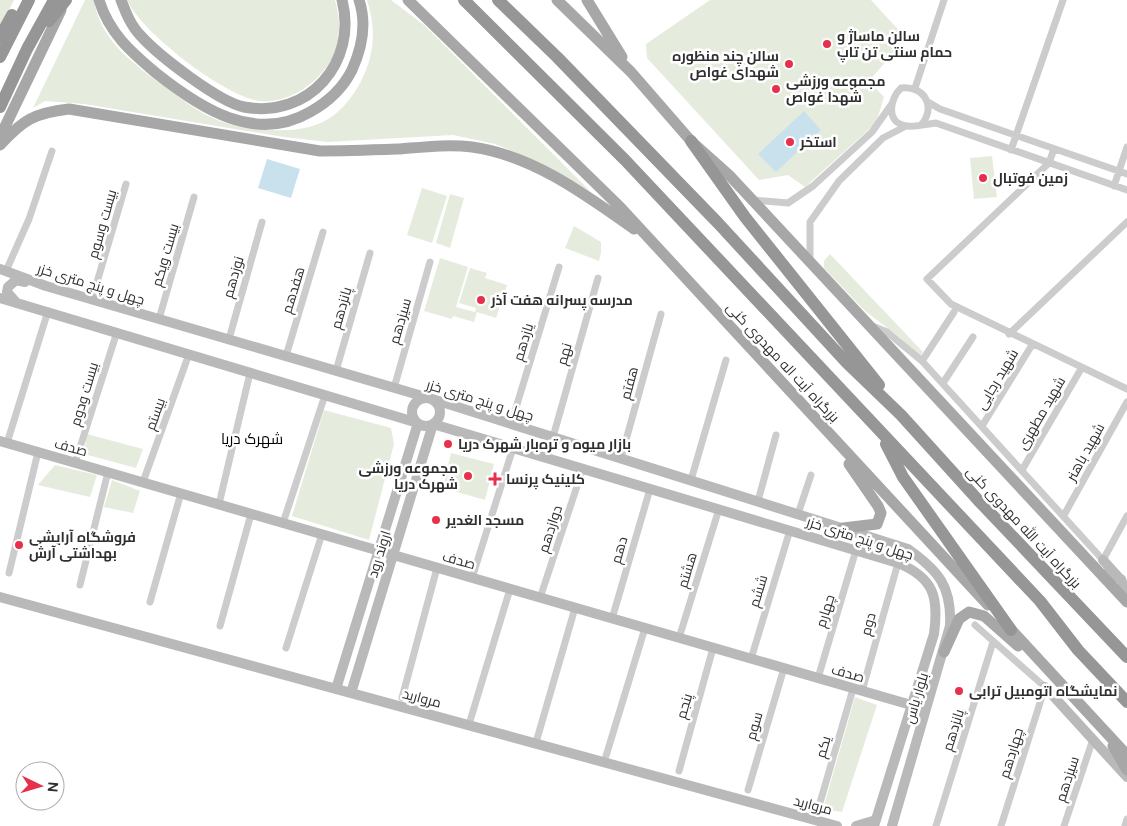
<svg xmlns="http://www.w3.org/2000/svg" width="1127" height="826" viewBox="0 0 1127 826" font-family="'DM Sans',Cairo,sans-serif">
<rect width="100%" height="100%" fill="#fff"/>
<path fill="#e6ecdd" d="M0 0H14L0 27Z
M85 0H94C99 38 132 63 161 84 178 96 195 111 215 119 228 125 245 127 260 129 307 134 338 125 361 81 375 55 376 27 367 0H391L424 25 590 191 522 155 495 144 453 135 328 142 284 137 84 104 45 101 33 108Z
M127 0H335C340 17 341 35 335 52 324 80 290 104 260 101 225 97 141 32 127 0Z
M710 0H871L906 38 869 81 884 97 876 123 805 187 788 175 759 180 647 58 646 44Z
M992 156 997 197 974 199 970 158Z
M422 188 447 196 432 243 407 235Z
M450 194 464 198 450 248 436 243Z
M574 226 601 242V253L599 261 565 248Z
M830 254 923 352 920 357 898 336 865 311 824 268V261Z
M440 258 468 267 456 307 475 312 476 308 459 303 470 268 487 273 485 278 507 285 496 318 477 312 474 322 453 316 452 319 424 311Z
M324 410 391 428 394 444 369 540 292 516Z
M87 434 143 449 136 468 84 454Z
M451 453 494 464 485 500 443 488Z
M55 465 97 475 90 497 38 485Z
M112 480 140 491 133 513 104 507Z
M855 697 877 705 842 812 823 809Z"/>
<path fill="#c9e1ec" d="M804 111 821 130 776 172 758 154Z
M267 159 300 169 291 198 258 188Z"/>
<g fill="none" stroke-linecap="round" stroke-linejoin="round">
<path stroke="#ccc" stroke-width="7" d="M915 88 944 0
M928 102 940 109 1127 174
M921 125C937 107 924 85 901 88 889 99 886 124 907 126 916 127 927 124 936 123L1127 190
M1054 149 1049 163 927 279 951 304 1127 389
M1011 150 1063 0
M1114 186 1127 147
M752 200 788 203 813 186 872 132 891 105
M810 261V222L839 181 883 138 906 126
M6 271 29 219 52 151
M92 299 126 184
M159 319 194 197
M870 325 887 332 922 361 1103 560 1127 516
M1009 334 1127 222
M229 339 262 222
M286 356 323 232
M922 361 954 312
M336 371 370 253
M943 383 973 337
M394 388 430 262
M511 424 559 267
M982 426 1032 345
M553 437 598 278
M7 443 48 311
M621 458 661 314
M75 463 117 332
M1022 470 1081 369
M691 480 726 360
M143 482 189 354
M758 501 776 435
M219 504 250 373
M798 514 811 475
M1064 515 1127 402
M283 523 325 395
M9 573 38 452
M472 578 513 448
M80 585 108 472
M540 598 583 468
M150 602 181 493
M612 619 650 489
M975 625 1045 687 1001 826
M220 626 251 514
M679 638 719 509
M286 648 322 534
M751 659 790 530
M818 678 856 550
M862 691 898 563
M402 698 437 568
M470 721 510 589
M537 739 575 608
M606 756 645 628
M679 771 713 648
M748 790 784 668
M817 813 853 689
M936 826 993 642
M1064 826 1093 739
M1125 826 1127 819"/>
<path stroke="#b9b9b9" stroke-width="10" d="M0 269 46 286 429 398 908 549C939 571 952 587 950 626L892 826
M0 298 418 423 336 689
M15 301 7 292 8 287 16 280 25 282
M412 412a14 14 0 1 1 28 0a14 14 0 1 1-28 0Z
M0 441 911 705
M1103 560 1121 580
M1100 573 1121 579 1127 597
M0 597 837 826
M1045 687 1127 777
M351 693 433 424 898 563C934 578 939 597 934 634L874 826
M856 826 876 820"/>
<path stroke="#a7a7a7" stroke-width="11" d="M99 0C109 33 131 52 156 73 200 108 255 144 310 112 328 102 343 88 352 70 362 48 367 24 359 0
M121 0C126 13 131 26 141 36 159 56 219 102 244 107 309 119 358 62 342 0
M408 0 620 207 988 605
M557 0 631 72 691 141 729 175 1127 602
M587 0 622 57
M0 137 61 10
M0 145C23 120 34 113 69 109L320 151C347 151 373 150 400 149 424 147 448 144 472 147 532 155 586 195 634 229
M843 528 877 524 881 513 878 506 849 464
M1006 624 1127 755
M944 652 959 619 969 612 984 616 1018 646
M1113 746 1127 770"/>
<path stroke="#969696" stroke-width="12" d="M464 0 625 160 1040 601 1078 650 1127 702
M498 0 557 57 718 223 847 363 901 415 978 500 1127 657
M49 21 66 0
M0 37 12 15
M0 57 29 0
M0 107 27 49 54 0
M691 141 745 217 879 385
M886 444 903 477 1011 630"/>
</g>
<g fill="#e6304c" stroke="#fff" stroke-width="2">
<circle cx="827" cy="44" r="5"/>
<circle cx="789" cy="64" r="5"/>
<circle cx="776" cy="89" r="5"/>
<circle cx="790" cy="142" r="5"/>
<circle cx="983" cy="178" r="5"/>
<circle cx="481" cy="300" r="5"/>
<circle cx="448" cy="444" r="5"/>
<circle cx="468" cy="476" r="5"/>
<path d="M492.5 471.5h5v5h5v5h-5v5h-5v-5h-5v-5h5z"/>
<circle cx="436" cy="520" r="5"/>
<circle cx="19" cy="545" r="5"/>
<circle cx="959" cy="691" r="5"/>
</g>
<g text-anchor="middle" stroke-width="5" stroke-linejoin="round" paint-order="stroke">
<g font-size="14" font-weight="bold" fill="#2f2f2f" stroke="#fff" text-anchor="start">
<text x="837" y="41">سالن ماساژ و<tspan x="837" dy="16">حمام سنتی تن تاپ</tspan></text>
<text x="779" y="61" text-anchor="end">سالن چند منظوره<tspan x="779" dy="16">شهدای غواص</tspan></text>
<text x="786" y="86">مجموعه ورزشی<tspan x="786" dy="16">شهدا غواص</tspan></text>
<text x="800" y="147">استخر</text>
<text x="993" y="183">زمین فوتبال</text>
<text x="491" y="305">مدرسه پسرانه هفت آذر</text>
<text x="458" y="449">بازار میوه و تره‌بار شهرک دریا</text>
<text x="458" y="473" text-anchor="end">مجموعه ورزشی<tspan x="458" dy="16">شهرک دریا</tspan></text>
<text x="506" y="484">کلینیک پرنسا</text>
<text x="446" y="525">مسجد الغدیر</text>
<text x="29" y="542">فروشگاه آرایشی<tspan x="29" dy="16">بهداشتی آرش</tspan></text>
<text x="969" y="696">نمایشگاه اتومبیل ترابی</text>
</g>
<g font-size="14" fill="#2f2f2f" stroke="#fff">
<text transform="translate(102 224) rotate(-74)" y="5">بیست وسوم</text>
<text transform="translate(165 255) rotate(-74)" y="5">بیست ویکم</text>
<text transform="translate(233 277) rotate(-74)" y="5">نوزدهم</text>
<text transform="translate(91 284) rotate(17)" y="5">چهل و پنج متری خزر</text>
<text transform="translate(293 290) rotate(-73)" y="5">هفدهم</text>
<text transform="translate(341 308) rotate(-74)" y="5">پانزدهم</text>
<text transform="translate(400 321) rotate(-74)" y="5">سیزدهم</text>
<text transform="translate(523 342) rotate(-73)" y="5">یازدهم</text>
<text transform="translate(564 354) rotate(-74)" y="5">نهم</text>
<text transform="translate(783 362) rotate(47)" y="5">بزرگراه آیت اله مهدوی کنی</text>
<text transform="translate(997 379) rotate(-59)" y="5">شهید رجایی</text>
<text transform="translate(629 383) rotate(-75)" y="5">هفتم</text>
<text transform="translate(84 394) rotate(-73)" y="5">بیست ودوم</text>
<text transform="translate(480 400) rotate(17)" y="5">چهل و پنج متری خزر</text>
<text transform="translate(1041 413) rotate(-60)" y="5">شهید مطهری</text>
<text transform="translate(155 414) rotate(-70)" y="5">بیستم</text>
<text transform="translate(71 447) rotate(16)" y="5">صدف</text>
<text transform="translate(1085 452) rotate(-61)" y="5">شهید باهنر</text>
<text transform="translate(1024 527) rotate(47)" y="5">بزرگراه آیت الله مهدوی کنی</text>
<text transform="translate(550 529) rotate(-72)" y="5">دوازدهم</text>
<text transform="translate(860 538) rotate(18)" y="5">چهل و پنج متری خزر</text>
<text transform="translate(619 550) rotate(-74)" y="5">دهم</text>
<text transform="translate(379 554) rotate(-73)" y="5">اروند رود</text>
<text transform="translate(459 560) rotate(16)" y="5">صدف</text>
<text transform="translate(687 570) rotate(-73)" y="5">هشتم</text>
<text transform="translate(758 591) rotate(-73)" y="5">ششم</text>
<text transform="translate(825 611) rotate(-73)" y="5">چهارم</text>
<text transform="translate(868 624) rotate(-75)" y="5">دوم</text>
<text transform="translate(848 673) rotate(16)" y="5">صدف</text>
<text transform="translate(422 698) rotate(15)" y="5">مروارید</text>
<text transform="translate(916 698) rotate(-73)" y="5">بلوار یاس</text>
<text transform="translate(684 706) rotate(-74)" y="5">پنجم</text>
<text transform="translate(754 726) rotate(-74)" y="5">سوم</text>
<text transform="translate(953 730) rotate(-73)" y="5">پانزدهم</text>
<text transform="translate(823 747) rotate(-74)" y="5">یکم</text>
<text transform="translate(1011 753) rotate(-73)" y="5">چهاردهم</text>
<text transform="translate(1067 779) rotate(-72)" y="5">سیزدهم</text>
<text transform="translate(813 805) rotate(15)" y="5">مروارید</text>
</g>
<g font-size="15" fill="#000" stroke="#fff">
<text x="252" y="444">شهرک دریا</text>
</g>
</g>
<g transform="translate(40 786) rotate(95)"><circle r="24" fill="#ffffff" stroke="#acacac"/>
<path d="M0-4L9 19L0 12L-9 19Z" fill="#e6304c"/>
<text y="-8" font-size="14" font-weight="bold" text-anchor="middle" fill="#2f2f2f">N</text>
</g>
</svg>
